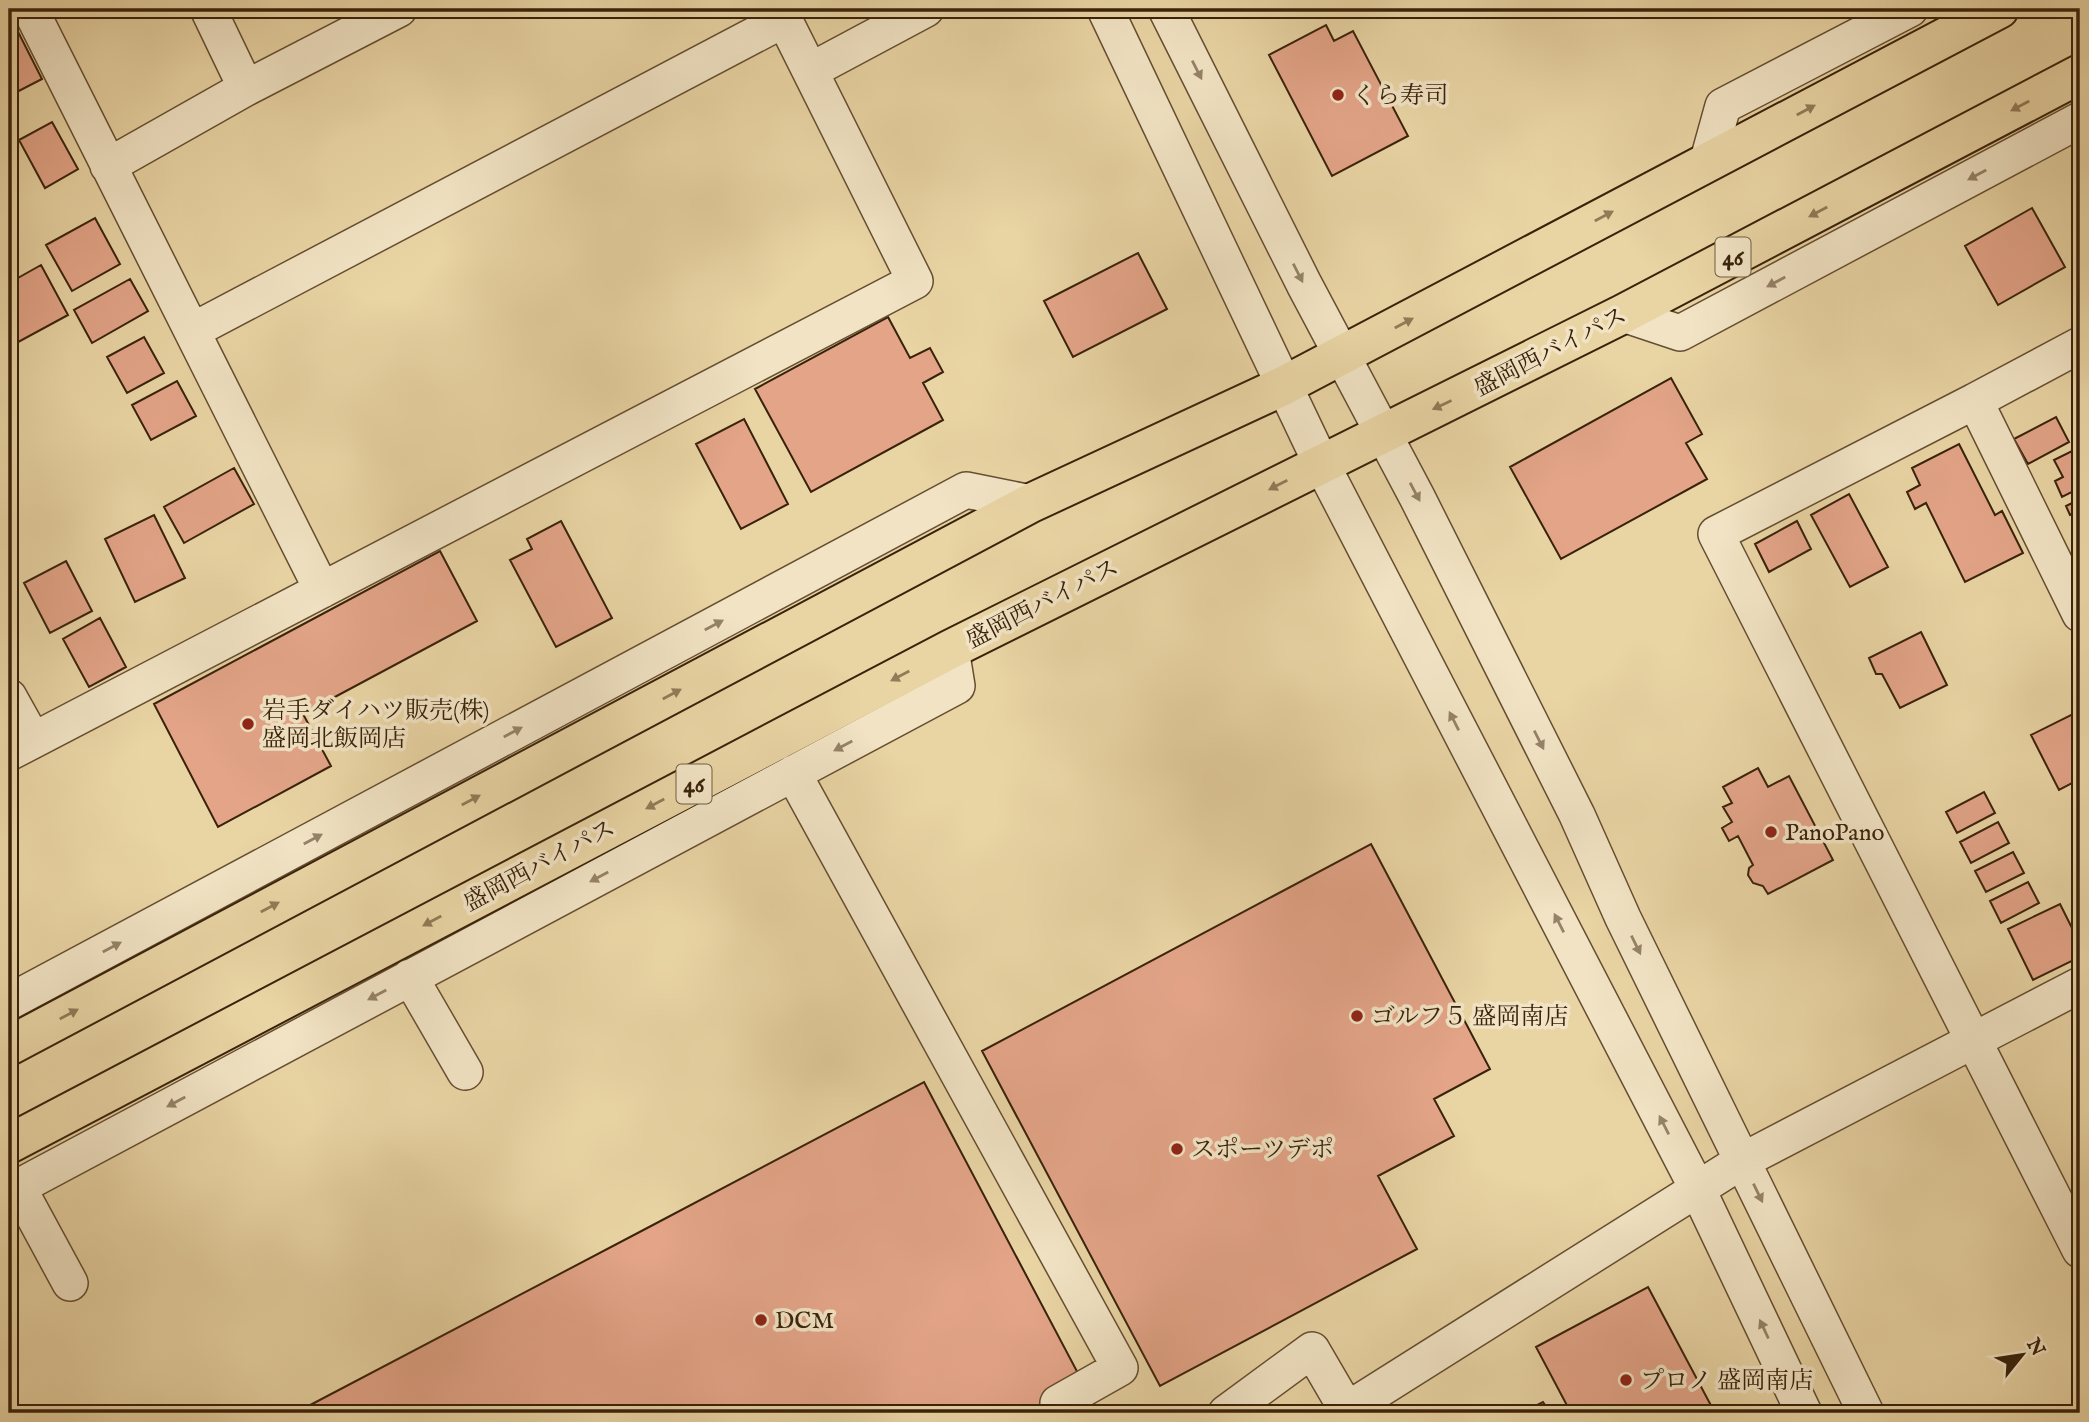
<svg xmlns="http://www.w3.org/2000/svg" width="2089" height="1422" viewBox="0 0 2089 1422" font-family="'IM FELL English','Noto Serif JP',serif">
<rect width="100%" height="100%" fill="#e9d4a4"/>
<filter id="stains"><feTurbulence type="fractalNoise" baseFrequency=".00286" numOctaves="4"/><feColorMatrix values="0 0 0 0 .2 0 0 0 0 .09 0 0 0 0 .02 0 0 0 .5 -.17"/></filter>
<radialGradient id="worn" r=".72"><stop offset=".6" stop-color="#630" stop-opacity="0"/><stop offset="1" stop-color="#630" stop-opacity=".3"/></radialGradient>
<path fill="#e3a488" stroke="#39220b" stroke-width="2" d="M9 14 42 79 9 96Z
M1326 25 1334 41 1353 31 1408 136 1332 176 1269 55Z
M52 122 78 169 45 188 19 140Z
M2032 208 2065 267 1998 305 1965 246Z
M95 218 120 264 72 291 46 245Z
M1138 253 1167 309 1073 357 1044 301Z
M41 265 68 315 9 347V283Z
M130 279 148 311 92 343 74 310Z
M888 317 910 358 930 348 943 372 923 383 943 420 811 492 755 389Z
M144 337 164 373 127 393 107 357Z
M1671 378 1702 434 1686 443 1707 479 1561 559 1510 467Z
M177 381 196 416 151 440 132 405Z
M2056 417 2069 442 2028 464 2014 439Z
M744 419 788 504 741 529 696 444Z
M1959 444 1995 515 2002 511 2023 553 1965 582 1926 503 1915 509 1907 492 1920 485 1912 468Z
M2080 447V488L2062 497 2055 481 2063 477 2054 460Z
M234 468 254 504 184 543 164 507Z
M1849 494 1888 567 1850 587 1811 515Z
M2080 499V517L2078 512 2070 515 2066 506Z
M154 515 185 578 135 602 105 539Z
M561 521 612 618 556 647 510 560 532 549 527 539Z
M1797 521 1811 549 1769 572 1755 544Z
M440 551 477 621 303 714 331 766 218 827 154 704Z
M66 561 92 611 50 633 24 583Z
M100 618 126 667 89 687 63 639Z
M1921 632 1947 685 1900 708 1882 674H1876L1869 658Z
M2073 714 2080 727V779L2059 790 2031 735Z
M1758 768 1768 787 1789 776 1833 860 1768 894 1763 886 1753 883 1748 875 1749 868 1753 865 1738 836 1729 841 1722 828 1732 822 1723 807 1732 803 1723 787Z
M1984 792 1995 813 1957 833 1946 812Z
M1998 822 2009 843 1971 863 1960 842Z
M1371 844 1490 1069 1434 1099 1454 1136 1378 1176 1417 1249 1160 1386 982 1051Z
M2013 852 2024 873 1986 892 1975 871Z
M2028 882 2039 903 2001 923 1990 901Z
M2060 904 2080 944V957L2033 980 2008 929Z
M924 1082 1099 1413H295L651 1226Z
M1648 1287 1715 1413H1571L1536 1347Z
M1543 1402 1550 1413H1521Z"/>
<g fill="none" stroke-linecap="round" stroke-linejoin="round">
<defs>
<path id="minor" d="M30 9 322 590
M208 9 246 88
M1105 9 1321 463 1698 1190 1804 1413
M1166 9 1304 284 1417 497 1577 815 1623 918 1866 1413
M810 71 926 9
M1708 160 1723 106 1910 9
M108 166 246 88 399 9
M1623 314 1680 333 2080 120
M192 331 785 19
M1975 401 2080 345
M2080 614 1975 401 1716 534 2080 1250
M9 697 33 740
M9 753 915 281 779 9
M793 773 1120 1368 1058 1403
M410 977 465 1072
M9 1002 966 490 1031 503
M18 1187 70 1283
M9 1192 957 686 951 649
M1226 1413 1312 1350 1347 1410
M1342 1413 1742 1161 2080 985"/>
<path id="highway" d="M9 1046 1031 503 1283 386 1999 9
M9 1144 951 649 1623 314 2080 74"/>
</defs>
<use href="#minor" stroke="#654e31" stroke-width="38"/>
<use href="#highway" stroke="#39220b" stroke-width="42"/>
<use href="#minor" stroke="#f1e3c4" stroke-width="35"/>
<use href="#highway" stroke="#e9d4a4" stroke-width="38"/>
</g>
<defs><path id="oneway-solid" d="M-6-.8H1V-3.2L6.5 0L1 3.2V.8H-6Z" transform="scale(1.75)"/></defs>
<g fill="#958268">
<use href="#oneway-solid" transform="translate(1197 70) rotate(63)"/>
<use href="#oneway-solid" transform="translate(1977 175) rotate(152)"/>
<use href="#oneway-solid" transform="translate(1298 273) rotate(63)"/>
<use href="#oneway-solid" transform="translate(1776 282) rotate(152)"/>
<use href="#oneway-solid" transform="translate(1415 492) rotate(62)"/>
<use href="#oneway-solid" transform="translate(714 625) rotate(-28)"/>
<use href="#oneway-solid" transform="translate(1454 721) rotate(-117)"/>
<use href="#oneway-solid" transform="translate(513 732) rotate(-28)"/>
<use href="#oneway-solid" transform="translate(1539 740) rotate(63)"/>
<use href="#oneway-solid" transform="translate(843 746) rotate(152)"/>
<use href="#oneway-solid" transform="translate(313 839) rotate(-28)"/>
<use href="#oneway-solid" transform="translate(599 877) rotate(152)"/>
<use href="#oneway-solid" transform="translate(1559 923) rotate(-117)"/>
<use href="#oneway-solid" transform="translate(1636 945) rotate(64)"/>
<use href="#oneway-solid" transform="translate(112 947) rotate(-28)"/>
<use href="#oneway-solid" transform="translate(377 995) rotate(152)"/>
<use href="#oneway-solid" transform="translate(176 1102) rotate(152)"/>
<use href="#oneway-solid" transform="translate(1664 1125) rotate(-117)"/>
<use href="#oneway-solid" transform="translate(1758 1193) rotate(64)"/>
<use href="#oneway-solid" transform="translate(1764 1329) rotate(-115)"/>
</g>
<g fill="#917b58">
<use href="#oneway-solid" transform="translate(2020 106) rotate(152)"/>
<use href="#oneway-solid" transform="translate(1806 110) rotate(-28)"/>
<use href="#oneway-solid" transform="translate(1818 212) rotate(152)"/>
<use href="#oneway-solid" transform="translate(1604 216) rotate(-28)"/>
<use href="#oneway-solid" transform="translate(1404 323) rotate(-28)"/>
<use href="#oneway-solid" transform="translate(1442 405) rotate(155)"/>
<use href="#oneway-solid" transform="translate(1278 485) rotate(153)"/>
<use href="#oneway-solid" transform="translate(900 676) rotate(152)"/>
<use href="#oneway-solid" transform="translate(672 694) rotate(-28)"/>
<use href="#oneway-solid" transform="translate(471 800) rotate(-28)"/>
<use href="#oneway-solid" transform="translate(655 804) rotate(152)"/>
<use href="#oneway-solid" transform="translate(270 907) rotate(-28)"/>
<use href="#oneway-solid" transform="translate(432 921) rotate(152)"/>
<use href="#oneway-solid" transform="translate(69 1014) rotate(-28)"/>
</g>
<g fill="#8f2418" stroke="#f1e3c4" stroke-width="2.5">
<circle cx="1338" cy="95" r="7"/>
<circle cx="248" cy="724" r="7"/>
<circle cx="1771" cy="832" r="7"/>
<circle cx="1357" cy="1016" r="7"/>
<circle cx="1177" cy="1149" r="7"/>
<circle cx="761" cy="1320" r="7"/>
<circle cx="1626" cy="1380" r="7"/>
</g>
<g text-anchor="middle" stroke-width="7" stroke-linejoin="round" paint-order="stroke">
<g fill="#f1e3c4" stroke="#705c42" stroke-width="2">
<rect x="1715.5" y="237.5" width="35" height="39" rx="5"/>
<rect x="676.5" y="764.5" width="35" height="39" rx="5"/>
</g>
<g font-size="23" font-weight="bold" fill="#39220b">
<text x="1733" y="265">46</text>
<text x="694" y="792">46</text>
</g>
<g font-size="24" fill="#39220b" stroke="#f1e3c4" text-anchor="start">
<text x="1352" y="103">くら寿司</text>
<text x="262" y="718">岩手ダイハツ販売(株)<tspan x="262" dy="28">盛岡北飯岡店</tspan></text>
<text x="1785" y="840">PanoPano</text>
<text x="1371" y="1024">ゴルフ５ 盛岡南店</text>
<text x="1191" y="1157">スポーツデポ</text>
<text x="775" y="1328">DCM</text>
<text x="1640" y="1388">プロノ 盛岡南店</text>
</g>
<g font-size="24" fill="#39220b" stroke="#f1e3c4">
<text transform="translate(1550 351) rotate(-27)" y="8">盛岡西バイパス</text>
<text transform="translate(1042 603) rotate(-27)" y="8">盛岡西バイパス</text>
<text transform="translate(539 865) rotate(-28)" y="8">盛岡西バイパス</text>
</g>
</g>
<rect width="2089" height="1422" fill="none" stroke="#e9d4a4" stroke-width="35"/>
<rect x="10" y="10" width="2068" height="1401" fill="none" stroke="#39220b" stroke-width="3.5"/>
<rect x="18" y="18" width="2054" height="1387" fill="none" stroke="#39220b" stroke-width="2"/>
<g transform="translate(2022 1355) rotate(60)" stroke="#f1e3c4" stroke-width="5" paint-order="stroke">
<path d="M0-5L12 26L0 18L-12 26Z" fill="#39220b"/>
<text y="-10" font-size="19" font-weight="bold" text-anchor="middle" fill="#39220b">N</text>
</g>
<rect width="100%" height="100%" filter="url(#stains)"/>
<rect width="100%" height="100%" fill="url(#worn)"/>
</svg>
